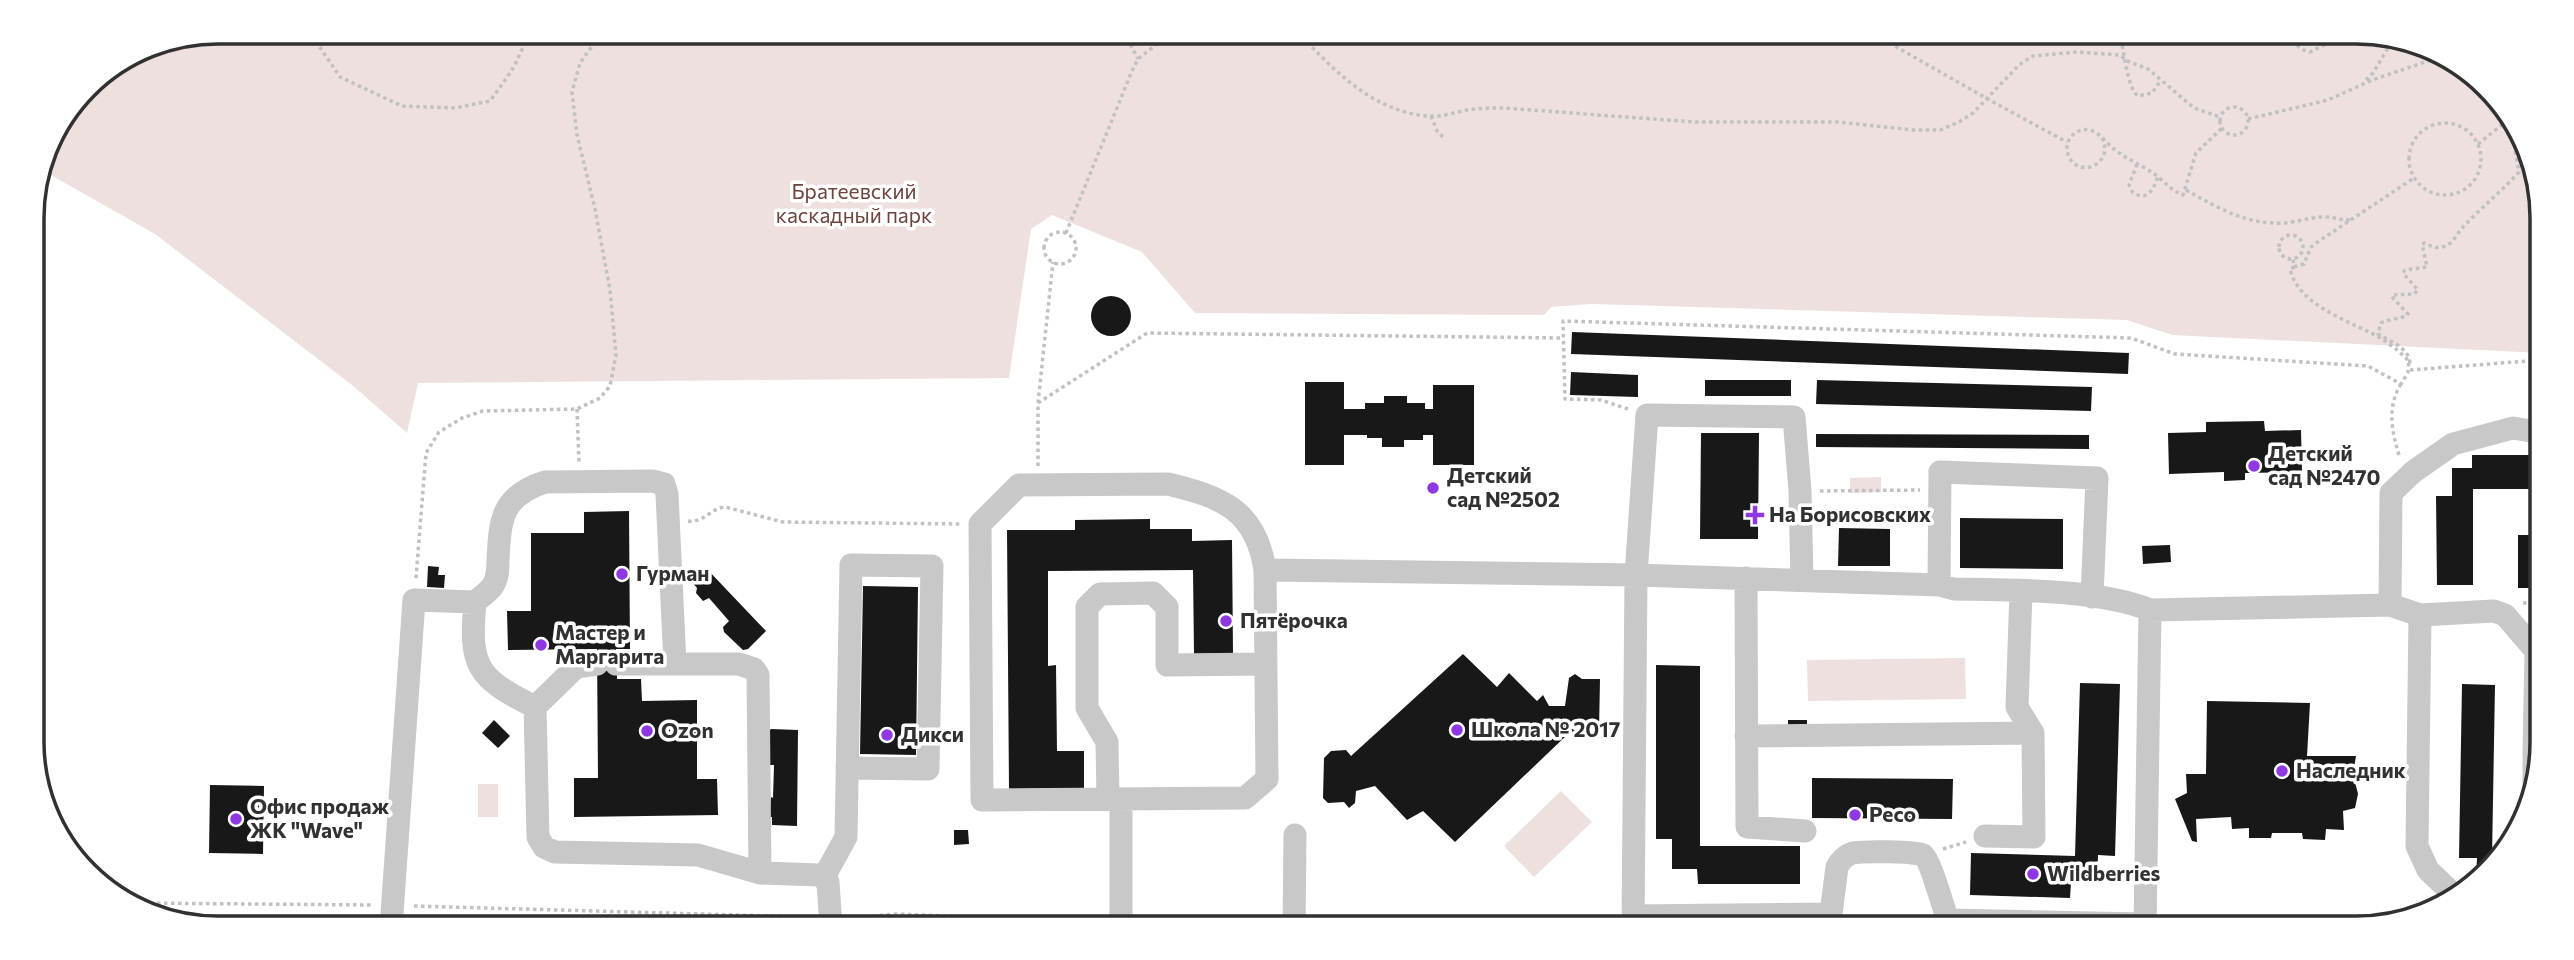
<svg xmlns="http://www.w3.org/2000/svg" width="2574" height="960" viewBox="0 0 2574 960" font-family="Commissioner,sans-serif">
<rect width="100%" height="100%" fill="#fff"/>
<path fill="#ede0df" d="M218 32H2356L2415 41 2496 95 2541 193V353L2172 335 2127 320 1592 304 1551 307 1544 315 1195 313 1142 252 1052 215 1031 229 1009 378 418 383 407 433 352 385 155 234 42 170 51 136 95 78 147 46Z
M1881 477V492L1850 493V478Z
M1965 658 1966 699 1808 701 1807 660Z
M478 784H498V817H478Z
M1561 791 1592 822 1534 877 1504 846Z"/>
<path fill="#181818" d="M1091 316a20 20 0 1 1 40 0a20 20 0 1 1-40 0Z
M1572 332 2129 353 2128 374 1571 354Z
M1571 372 1638 375V397L1570 395Z
M1705 380H1791V396H1705Z
M1817 380 2092 387 2091 411 1816 404Z
M1305 382H1344V409H1365V403H1384V396H1407V403H1425V409H1433V385H1474V465H1433V435H1423V440H1404V447H1382V438H1367V435H1344V465H1305Z
M2264 421 2265 431 2301 430 2302 472 2245 473V480L2224 481V472L2169 474 2168 433 2206 432V422Z
M1701 433H1759L1758 539H1700Z
M1816 434 2089 435V449L1816 447Z
M2472 455H2542V489H2473V585H2437L2436 496H2452V468H2472Z
M629 511 630 649H616L617 679H641L642 701 697 700V779H717L718 815 574 817V778H598L597 649 508 650 507 611H531V533H584V512Z
M1960 518 2063 519V569L1960 568Z
M1150 519V529H1192V541L1232 540 1233 653 1194 654 1193 570 1048 571V666L1056 665 1057 751H1084V788L1009 789 1007 530H1075V520Z
M1839 528 1890 529V566H1838Z
M2518 535H2542V588H2518Z
M2170 545 2171 562 2143 564 2142 546Z
M428 566 439 567 438 575H445L444 588 427 587Z
M706 568 766 631 748 649 743 650 724 632 723 627 729 621 709 598 703 601 696 593 697 588 692 582Z
M863 586 918 587 916 755 860 754Z
M1463 654 1497 687 1509 673 1537 701 1543 695 1549 706H1565L1569 678 1575 674 1582 679H1600L1599 731 1569 733 1455 842 1423 811 1407 820 1375 786 1356 791 1355 803 1349 808 1344 802 1328 803 1323 798 1324 758 1331 751 1346 750 1351 756Z
M1656 665 1700 666V846H1800V884H1698L1697 869H1672V839H1656Z
M2080 683 2120 684 2115 856 2098 855 2097 884 2071 883 2070 898 1970 895 1971 853 2075 856Z
M2462 684 2495 685 2492 858 2476 880 2477 858H2459Z
M2207 701 2310 703 2307 756H2356L2353 774 2358 794 2355 808 2343 811 2344 830 2326 829 2325 840 2303 839 2302 833H2272L2271 838H2249V828L2232 829 2231 817 2196 819 2197 842 2192 841 2175 799 2187 793 2186 774H2206Z
M494 720 510 736 498 748 482 733Z
M1788 720H1807V733H1788Z
M771 729 798 730 797 826 772 825V817H769L771 797 773 798 774 765H770L766 734Z
M1812 778 1953 779 1952 819 1812 818Z
M210 785 264 786 263 854 209 853Z
M954 830H968L969 844 954 845Z"/>
<g fill="none" stroke-linecap="round" stroke-linejoin="round">
<path stroke="#c1c1c1" stroke-width="3.5" stroke-dasharray="3.5 3.5" stroke-linecap="butt" d="M306 32 311 34 340 77 402 106 455 108 490 101C498 90 506 79 513 68 522 53 524 34 544 32
M1124 32 1138 59
M1298 32C1332 69 1372 111 1427 116 1443 118 1459 110 1475 109 1484 108 1493 108 1502 108L1696 122H1838L1913 130H1940L1959 122 1973 113 2019 65 2033 56 2077 52 2120 55 2127 61 2148 69 2194 108 2220 117
M1456 32 1533 43 1634 41 1703 32
M1871 32C1936 70 2001 107 2067 142
M2119 32C2124 47 2127 89 2138 96L2152 93 2161 80
M2293 32C2293 43 2298 49 2310 52L2324 45 2327 32
M2366 80 2373 73 2394 38
M2220 121a14 14 0 1 1 28 0a14 14 0 1 1-28 0Z
M1431 116 1437 131 1443 137
M2248 119 2328 100 2372 80 2440 57
M2409 159a36 36 0 1 1 72 0a36 36 0 1 1-72 0Z
M2102 138C2114 161 2084 179 2070 159 2066 152 2066 144 2070 138 2075 132 2082 128 2089 130 2100 132 2107 144 2115 150 2128 160 2144 166 2157 176 2166 183 2172 191 2183 195L2196 153 2222 128
M2478 144 2508 120
M2137 164 2129 185 2133 193C2148 201 2153 190 2158 177
M2186 190C2218 208 2247 225 2284 223 2298 222 2314 216 2328 217 2336 218 2342 220 2350 220
M1044 248a16 16 0 1 1 32 0a16 16 0 1 1-32 0Z
M1066 233 1132 71 1138 59 1172 32
M2279 247a12 12 0 1 1 24 0a12 12 0 1 1-24 0Z
M2294 267 2304 264 2311 247 2316 243 2414 178
M2410 363C2409 348 2390 341 2378 334L2381 323C2389 318 2401 320 2408 314L2393 298 2392 295 2414 294 2418 290 2403 273 2405 270 2427 267 2422 244 2425 243C2432 247 2437 249 2446 246 2454 242 2458 232 2464 226 2482 207 2502 191 2519 172L2515 150 2519 146
M2410 370 2541 360
M1038 403 1147 333 1563 338
M577 409 579 463
M1628 409 1601 400 1565 399 1563 321 2131 338 2175 354 2368 366 2401 384 2408 372 2409 361C2397 349 2384 339 2369 332 2341 318 2298 303 2290 269L2294 267 2293 258
M2399 455C2391 429 2387 406 2402 382
M1038 466V403L1053 262
M1820 491 1920 490
M688 521C704 523 711 508 725 507L783 522 961 524
M416 578 426 453 439 432 462 418 483 411 577 409 600 398 610 386 616 355 610 290 595 209 577 135 572 92 580 63 595 42 623 32
M2523 603H2542
M1943 849 1966 842
M136 903 372 905
M414 906 809 917
M852 918 896 914 1019 919 1054 928"/>
<path stroke="#c8c8c8" stroke-width="23" d="M1168 484C1222 497 1256 510 1265 570L1267 779 1245 798 982 800 980 524 1019 485Z
M1265 570 1636 575 1939 585 1954 589C2010 590 2099 589 2150 610L2390 605 2420 615 2417 846 2428 870 2455 896
M1746 578 1747 827 1805 831
M1939 585 1940 472 2097 478 2092 597
M475 602C469 667 477 678 535 707L576 667 597 664
M2390 605 2391 493 2413 472 2453 444 2513 428 2542 433
M2420 615 2494 611 2505 615 2536 651 2534 752
M616 664H739L754 669 758 675 760 873 819 875 828 882 831 928
M535 707 538 837 544 847 555 852 698 855 760 873
M1746 736 2033 733 2017 707 2021 591
M2534 796V752H2541
M1108 799 1107 742 1087 708V607L1100 594 1153 593 1167 607V665L1266 664
M1985 836 2034 837 2033 733
M824 877 846 837 851 565 932 566 928 769 847 768
M1633 916 1831 914 1837 867C1840 861 1846 855 1853 853 1862 851 1916 851 1923 855 1931 861 1943 908 1948 920L2144 924
M391 928 414 600 475 602C481 597 488 592 492 587 498 579 498 569 498 560 500 520 501 496 545 482L652 481 664 484 667 494 675 664
M1121 928V799
M1294 928 1295 835
M1633 928 1636 575 1647 415 1794 417 1800 491 1802 580
M2145 928 2150 610"/>
</g>
<g fill="#8f38e2" stroke="#fff" stroke-width="2.5">
<circle cx="2254" cy="466" r="7"/>
<circle cx="1433" cy="488" r="7"/>
<path d="M1751.5 504.5h7v7h7v7h-7v7h-7v-7h-7v-7h7z"/>
<circle cx="622" cy="574" r="7"/>
<circle cx="1226" cy="621" r="7"/>
<circle cx="541" cy="645" r="7"/>
<circle cx="1457" cy="730" r="7"/>
<circle cx="647" cy="731" r="7"/>
<circle cx="887" cy="735" r="7"/>
<circle cx="2282" cy="771" r="7"/>
<circle cx="1855" cy="815" r="7"/>
<circle cx="236" cy="819" r="7"/>
<circle cx="2033" cy="874" r="7"/>
</g>
<g text-anchor="middle" stroke-width="7" stroke-linejoin="round" paint-order="stroke">
<g font-size="21" fill="#6c443e" stroke="#fff">
<text x="854" y="199">Братеевский<tspan x="854" dy="24">каскадный парк</tspan></text>
</g>
<g font-size="21" font-weight="bold" fill="#313131" stroke="#fff" text-anchor="start">
<text x="2268" y="461">Детский<tspan x="2268" dy="24">сад №2470</tspan></text>
<text x="1447" y="483">Детский<tspan x="1447" dy="24">сад №2502</tspan></text>
<text x="1769" y="522">На Борисовских</text>
<text x="636" y="581">Гурман</text>
<text x="1240" y="628">Пятёрочка</text>
<text x="555" y="640">Мастер и<tspan x="555" dy="24">Маргарита</tspan></text>
<text x="1471" y="737">Школа № 2017</text>
<text x="661" y="738">Ozon</text>
<text x="901" y="742">Дикси</text>
<text x="2296" y="778">Наследник</text>
<text x="250" y="814">Офис продаж<tspan x="250" dy="24">ЖК "Wave"</tspan></text>
<text x="1869" y="822">Ресо</text>
<text x="2047" y="881">Wildberries</text>
</g>
</g>
<path d="M0 0H2574V960H0ZM218 44H2356A174 174 0 0 1 2530 218V742A174 174 0 0 1 2356 916H218A174 174 0 0 1 44 742V218A174 174 0 0 1 218 44Z" fill="#fff" fill-rule="evenodd"/>
<path fill="none" stroke="#313131" stroke-width="3.5" d="M218 44H2356A174 174 0 0 1 2530 218V742A174 174 0 0 1 2356 916H218A174 174 0 0 1 44 742V218A174 174 0 0 1 218 44Z"/>
</svg>
